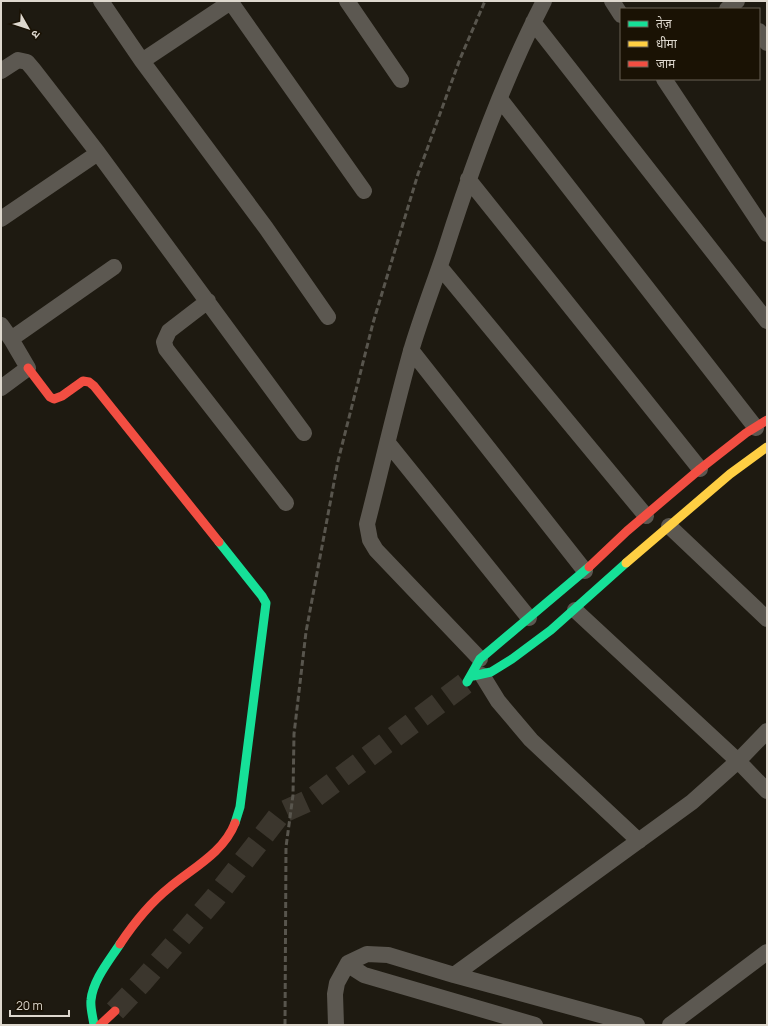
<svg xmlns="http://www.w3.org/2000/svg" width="768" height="1026" viewBox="0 0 768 1026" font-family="Manrope,'Noto Sans Devanagari',sans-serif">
<rect width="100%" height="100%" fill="#1e1a11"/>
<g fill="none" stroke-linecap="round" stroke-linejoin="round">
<path stroke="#3b362d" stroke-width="22" stroke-dasharray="22 11" stroke-linecap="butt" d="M115 1011 142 982 214 899 281 813 312 799 467 682"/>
<path stroke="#5c5851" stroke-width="16" d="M101 1 142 61 266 228 328 317
M230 1 364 191
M347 1 401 80
M612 1 621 15
M727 9 737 1
M533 22 767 321
M759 31 767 43
M142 61 232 1
M1 71 18 60 27 62 33 69 98 153 304 433
M664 79 767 234
M500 99 756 428
M468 179 700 469
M1 219 98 153
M440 267 646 516
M208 301 169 331 164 342 166 349 286 503
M1 325 11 339 28 368 1 388
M11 339 114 267
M411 350 585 571
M388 443 529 618
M669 526 767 619
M575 610 738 761 767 791
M480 659 376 550 370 540 367 524C382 466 395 408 411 351 421 317 434 284 445 251 472 166 503 80 544 1
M482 675 498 701 531 740 639 841
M348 963 353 968 364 975 535 1025
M454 975 692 802 738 761 767 731
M336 1025 335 994 337 983 348 963 367 954 388 955 454 975 637 1025
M670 1025 767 952"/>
<path stroke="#16e098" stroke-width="9" d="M219 542 262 596 266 603 240 807 235 823
M473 676 491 672 512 659 551 630 626 563
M467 682 480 659 589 567
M94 1025C93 1017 90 1008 91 1000 93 980 109 961 120 944"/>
<path stroke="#ffcf43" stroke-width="9" d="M626 563 730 474 767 447"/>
<path stroke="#f24e42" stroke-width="9" d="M28 368 50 397 54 399 62 396 83 381 89 382 94 386 219 542
M589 567 627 531 700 469 746 433 767 420
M120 944C134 923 150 903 170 887 193 868 224 852 235 823
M100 1025 115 1011"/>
<path stroke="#58554d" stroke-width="3" stroke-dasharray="6 3" stroke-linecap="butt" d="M285 1025 286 847 293 795 294 734 306 632 338 461 373 323 418 174 460 59 485 1"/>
</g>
<rect width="768" height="1026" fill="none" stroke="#ded8ce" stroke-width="4"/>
<rect x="620" y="8" width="140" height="72" fill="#1a1204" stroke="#686155"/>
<rect x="628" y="21" width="20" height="6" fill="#16e098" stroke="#686155"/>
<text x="656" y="28" font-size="12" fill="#ded8ce">तेज़</text>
<rect x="628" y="41" width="20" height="6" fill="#ffcf43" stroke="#686155"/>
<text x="656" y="48" font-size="12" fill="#ded8ce">धीमा</text>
<rect x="628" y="61" width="20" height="6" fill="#f24e42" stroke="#686155"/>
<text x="656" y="68" font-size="12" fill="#ded8ce">जाम</text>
<g transform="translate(28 28) rotate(129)" stroke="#1a1204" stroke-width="3" paint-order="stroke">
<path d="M0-3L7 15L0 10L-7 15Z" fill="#ded8ce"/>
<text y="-6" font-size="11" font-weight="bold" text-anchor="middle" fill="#ded8ce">उ</text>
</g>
<path d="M10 1010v6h59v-6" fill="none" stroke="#ded8ce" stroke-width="2"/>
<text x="16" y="1010" font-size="12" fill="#ded8ce" stroke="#1a1204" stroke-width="3" paint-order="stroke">20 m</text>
</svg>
